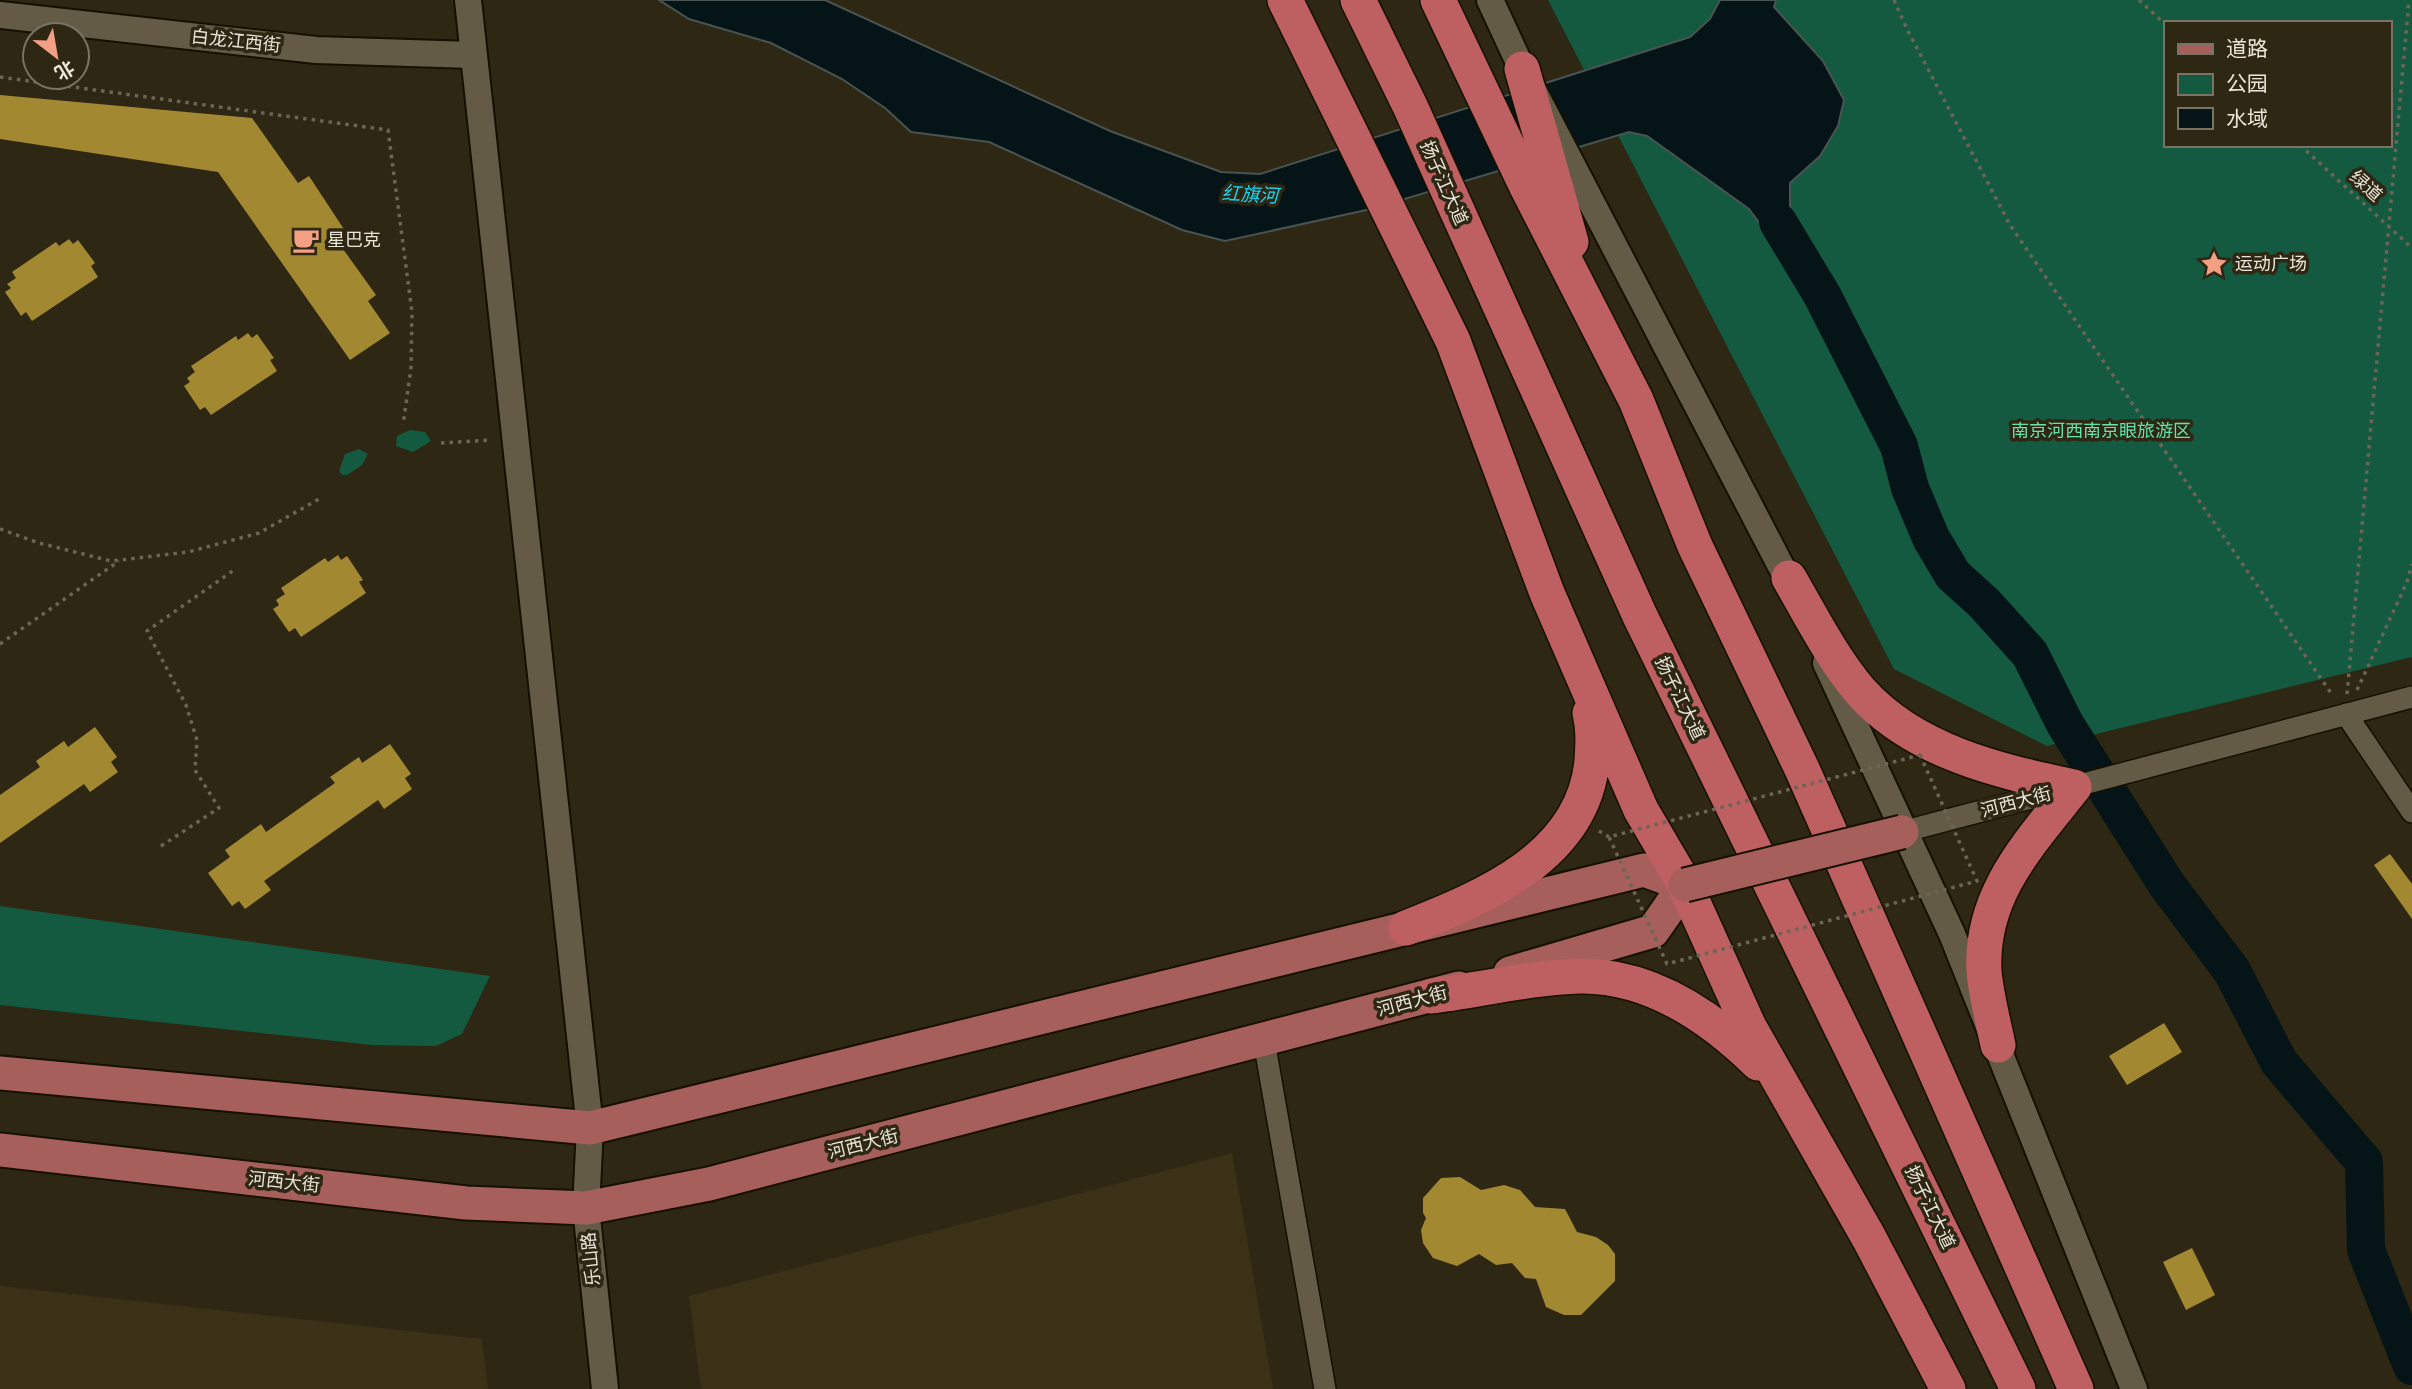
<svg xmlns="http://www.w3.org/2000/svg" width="2412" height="1389" viewBox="0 0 2412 1389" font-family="'IBM Plex Sans','Noto Sans SC',sans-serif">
<rect width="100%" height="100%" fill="#2e2714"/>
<path fill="#3a3116" d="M1232 1153 1273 1389H701L689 1296Z
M0 1286 482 1339 488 1389H0Z"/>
<path fill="#145a40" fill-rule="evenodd" d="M1548 0H2412V657L2047 746 1894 669ZM2165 23H2389V145H2165Z
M410 430 425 432 431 441 413 452 396 446 397 436Z
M359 449 368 454 362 465 347 475H342L339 471 345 454Z
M0 906 490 976 462 1034 436 1046 372 1045 0 1005Z"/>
<path fill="#051417" stroke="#495351" stroke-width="2" d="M659 0H825L1110 131 1221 172 1260 174 1690 37 1710 19 1720 0H1776L1774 7 1823 61 1844 100 1838 126 1820 156 1790 183V217L1815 264 1793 269 1749 209 1647 136 1629 132 1371 209 1225 241 1182 230 989 142 911 132 885 108 842 79 771 43 689 19Z"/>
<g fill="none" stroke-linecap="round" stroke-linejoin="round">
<path stroke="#051417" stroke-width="38" d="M1778 222 1822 295 1899 446 1910 488 1931 538 1953 575 1984 603 2030 654 2065 724 2167 885 2232 971 2279 1062 2364 1162 2366 1250 2412 1366"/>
</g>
<path fill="#a38832" d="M0 95 252 118 298 183 309 176 353 243 343 249 376 295 368 301 390 333 350 360 218 172 0 139Z
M69 239 73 244 78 240 95 263 91 266 98 277 32 321 26 312 21 316 5 292 11 288 7 284 16 278 12 272 56 242 59 246Z
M248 333 252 338 257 334 274 358 270 360 277 371 211 415 205 407 200 410 184 386 190 382 187 378 195 372 191 366 236 336 238 340Z
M338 555 341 560 347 556 363 580 359 582 366 593 301 637 295 628 289 632 273 609 279 605 276 600 285 594 281 588 325 558 328 562Z
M95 727 117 757 111 762 118 772 90 792 84 784 0 843V795L40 767 36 761 64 741 68 747Z
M390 744 411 774 405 778 412 789 384 809 378 800 264 881 271 890 245 909 239 901 232 906 208 873 230 857 225 850 261 824 266 832 335 783 330 777 359 757 362 763Z
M2390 854 2412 884V919L2374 865Z
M2164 1023 2182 1052 2127 1085 2109 1056Z
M1460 1177 1481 1190 1504 1185 1520 1190 1535 1207 1565 1209 1577 1232 1596 1237 1608 1245 1615 1254V1281L1581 1315H1564L1546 1307 1536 1279 1525 1278 1512 1263 1496 1265 1479 1254 1457 1266 1433 1258 1423 1243 1421 1230 1426 1218 1423 1213V1198L1441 1178Z
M2192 1248 2215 1295 2186 1310 2163 1262Z"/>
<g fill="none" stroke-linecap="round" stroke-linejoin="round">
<defs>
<path id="minor" d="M2346 714 2412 812
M1902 832 2412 697
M1264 1041 1325 1389"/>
<path id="tertiary" d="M468 0 590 1128 586 1208 605 1389
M1490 0 1522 69 1796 595
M0 15 316 50 472 55
M1826 663 1952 934 2134 1389"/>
<path id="primary" d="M0 1073 590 1128 1644 870 1685 885 1653 931 1510 973
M0 1150 466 1203 586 1208 709 1184 1459 988"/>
<path id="trunk" d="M1285 0 1453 341 1547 593 1641 810 1685 885 1749 1027 1869 1238 1948 1389
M1358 0 1410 106 1640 616 2018 1389
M1438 0 1526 185 1636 400 1695 546 1802 769 2076 1389
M1522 69 1571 242
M1789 578C1811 616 1832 658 1861 692 1915 752 1999 771 2074 787 2030 843 1980 894 1984 971 1986 995 1993 1021 1998 1045
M1406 928C1484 897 1583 857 1592 761 1593 744 1594 730 1590 713
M1432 996C1478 990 1534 977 1580 976 1650 975 1710 1016 1758 1063"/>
</defs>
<use href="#minor" stroke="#161001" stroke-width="24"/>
<use href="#tertiary" stroke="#161001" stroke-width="30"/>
<use href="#primary" stroke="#161001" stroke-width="37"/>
<use href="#trunk" stroke="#161001" stroke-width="38"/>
<path stroke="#6b6555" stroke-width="3.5" stroke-dasharray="3.5 5" stroke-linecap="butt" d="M1894 0 1908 31 2010 225 2333 696
M2139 0 2165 24
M0 77 388 130 412 312 411 368 403 425
M2300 145 2412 248
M441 443 491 440
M0 529 39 543 111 561 121 560 188 552 259 533 319 499
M0 644 119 561
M2357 690 2407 582 2412 564
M2347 694 2409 0
M1599 831 1609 837
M161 846 219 808 195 770 197 740 186 705 147 631 234 570"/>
<use href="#minor" stroke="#635b46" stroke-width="21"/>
<use href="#tertiary" stroke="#635b46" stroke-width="26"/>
<use href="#primary" stroke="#a75f5b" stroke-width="33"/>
<use href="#trunk" stroke="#be6062" stroke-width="35"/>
<defs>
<path id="primary-bridge" d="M1685 885 1902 832"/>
</defs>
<use href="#primary-bridge" stroke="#161001" stroke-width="37" stroke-linecap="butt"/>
<path stroke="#6b6555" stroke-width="3.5" stroke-dasharray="3.5 5" stroke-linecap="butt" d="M1920 755 1977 881 1667 964 1609 837Z"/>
<use href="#primary-bridge" stroke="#a75f5b" stroke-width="33"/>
</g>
<defs>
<symbol id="cafe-bare" viewBox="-9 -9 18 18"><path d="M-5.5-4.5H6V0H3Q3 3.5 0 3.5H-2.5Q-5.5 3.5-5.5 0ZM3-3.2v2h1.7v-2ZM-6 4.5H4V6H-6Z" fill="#f39f84" stroke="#2e2714" stroke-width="2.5" paint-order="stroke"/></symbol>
<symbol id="sight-bare" viewBox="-9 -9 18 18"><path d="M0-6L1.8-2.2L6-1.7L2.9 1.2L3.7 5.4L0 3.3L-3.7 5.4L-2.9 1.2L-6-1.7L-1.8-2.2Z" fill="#f39f84" stroke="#2e2714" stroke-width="2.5" paint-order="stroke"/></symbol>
</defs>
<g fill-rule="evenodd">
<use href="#cafe-bare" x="287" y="221" width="38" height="38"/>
<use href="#sight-bare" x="2195" y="245" width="38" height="38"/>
</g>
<g text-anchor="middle" stroke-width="7" stroke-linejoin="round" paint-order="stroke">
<g font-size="18" fill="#e9e5d9" stroke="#2e2714">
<text transform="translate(236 41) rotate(6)" y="6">白龙江西街</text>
<text transform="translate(1444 183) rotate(66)" y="6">扬子江大道</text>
<text transform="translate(2366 186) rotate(42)" y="6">绿道</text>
<text transform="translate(1680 698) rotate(64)" y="6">扬子江大道</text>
<text transform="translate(2016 802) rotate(-15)" y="6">河西大街</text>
<text transform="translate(1412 1001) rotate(-15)" y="6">河西大街</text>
<text transform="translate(863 1144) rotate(-14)" y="6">河西大街</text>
<text transform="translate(284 1182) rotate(6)" y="6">河西大街</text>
<text transform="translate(1930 1207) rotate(64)" y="6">扬子江大道</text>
<text transform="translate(591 1259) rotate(-96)" y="6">乐山路</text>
</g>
<g font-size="18" fill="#e9e5d9" stroke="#2e2714" text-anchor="start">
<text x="327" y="246">星巴克</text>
<text x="2235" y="270">运动广场</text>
</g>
<g font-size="18" fill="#63e3ad" stroke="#2e2714">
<text x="2101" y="437">南京河西南京眼旅游区</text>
</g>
<g font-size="19" font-style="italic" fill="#17d5f4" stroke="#2e2714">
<text transform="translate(1250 194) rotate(3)" y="7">红旗河</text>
</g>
</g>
<rect x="2164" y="21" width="228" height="126" fill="#2e2714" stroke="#797363" stroke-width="2"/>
<rect x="2178" y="44" width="35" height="10" fill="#a75f5b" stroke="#797363" stroke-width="2"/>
<text x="2226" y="56" font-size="21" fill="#e9e5d9">道路</text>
<rect x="2178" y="74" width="35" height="21" fill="#145a40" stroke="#797363" stroke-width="2"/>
<text x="2226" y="91" font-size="21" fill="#e9e5d9">公园</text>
<rect x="2178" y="108" width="35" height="21" fill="#051417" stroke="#797363" stroke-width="2"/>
<text x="2226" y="126" font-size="21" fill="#e9e5d9">水域</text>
<g transform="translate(56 56) rotate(149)"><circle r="33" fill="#2e2714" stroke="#797363" stroke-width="2"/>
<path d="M0-5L12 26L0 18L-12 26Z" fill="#f39f84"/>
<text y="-10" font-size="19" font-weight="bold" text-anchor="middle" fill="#e9e5d9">北</text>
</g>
</svg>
